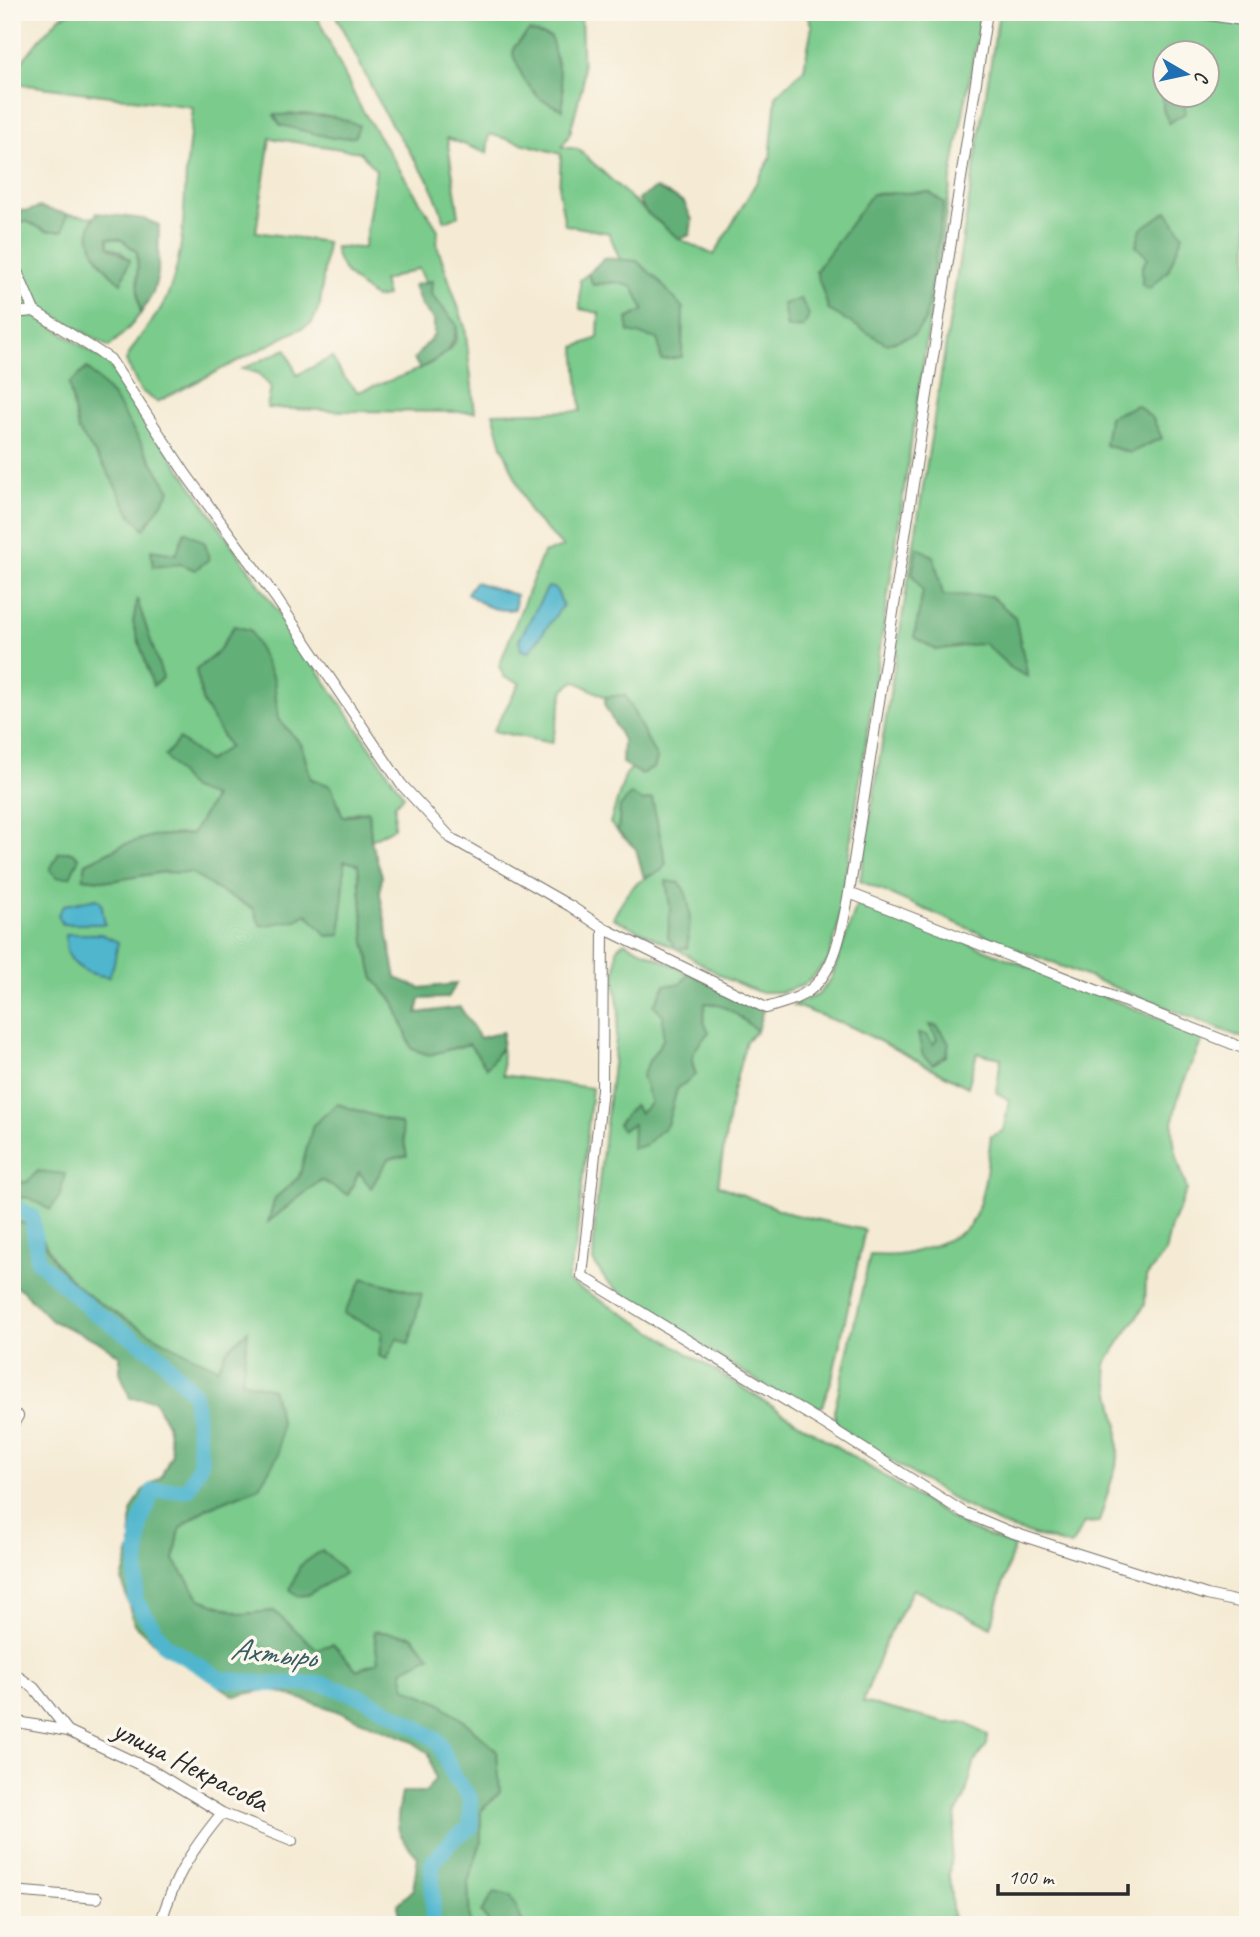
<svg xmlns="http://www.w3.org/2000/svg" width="1260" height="1937" viewBox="0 0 1260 1937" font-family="Caveat,sans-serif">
<rect width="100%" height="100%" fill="#fbf7ec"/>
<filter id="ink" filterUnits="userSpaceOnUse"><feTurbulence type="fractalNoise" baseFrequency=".0143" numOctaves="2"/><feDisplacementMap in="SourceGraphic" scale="14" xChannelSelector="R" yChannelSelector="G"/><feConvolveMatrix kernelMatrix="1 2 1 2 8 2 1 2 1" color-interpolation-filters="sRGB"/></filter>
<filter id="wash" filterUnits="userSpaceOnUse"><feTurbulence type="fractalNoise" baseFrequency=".00686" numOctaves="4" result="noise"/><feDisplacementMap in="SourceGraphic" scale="28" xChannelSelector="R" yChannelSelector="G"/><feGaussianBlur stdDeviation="1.57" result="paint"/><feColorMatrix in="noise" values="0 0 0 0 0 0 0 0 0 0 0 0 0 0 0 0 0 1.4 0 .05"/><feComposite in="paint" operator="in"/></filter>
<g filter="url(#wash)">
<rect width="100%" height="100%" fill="#f5ebd4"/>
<path fill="#7acb8c" stroke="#527b5c" stroke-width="2" fill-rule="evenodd" d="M71 12H315L358 103 438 230 437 245 465 327 475 412 346 411 267 408 271 387 258 373 242 369 286 349 297 375 332 357 343 376 358 392C381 383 445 365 455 342 457 338 457 330 457 325L430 293 431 281 425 282 419 268 383 281 387 296 375 298C357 283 337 271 335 247L364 248 376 170 360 152 270 138 256 232 327 242 320 305 312 323 157 402 140 390 126 361C137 334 161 317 170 289 184 250 184 212 186 172 188 150 191 129 193 107L12 83V74L39 40 60 17Z
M334 12H581L583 83 570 133 562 147 578 149 646 212 679 239 714 255 770 159 776 96 804 69 812 26 805 12H982L953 167 837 931 828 961 804 985 782 992H759L727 979 677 949 613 918C619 908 625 893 635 885 645 876 659 875 666 863L652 799 620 807 618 832 610 823 625 776 632 767 657 759 625 695 605 697 575 681 564 689 552 743 493 731 520 683 504 677 499 666 543 553 563 547 530 513 502 446 493 413 581 411 575 347 598 338 599 313 580 309V280L588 274 593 285 616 282 633 287 658 339 682 357 637 261 620 260 609 233 565 225 559 192 561 154 489 134 487 153 447 138 459 216 445 221 430 183 386 116Z
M999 12H1161L1248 25V1040L1002 943 860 881ZM1166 52H1208V94H1166Z
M67 214 94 217C87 247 97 264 121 283L130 260 120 251 108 246V238L121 239 137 252C139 272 135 293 141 313L128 329 109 347 45 310 12 305V221L28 222 46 231H63Z
M34 315 107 362 404 796 395 804 394 828 371 840 369 811 356 812 343 817 331 786 311 779 301 744 278 719 274 680 234 626 218 652 196 670 203 703 229 747 208 761C215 799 216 802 192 834L152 836 123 845 86 863 84 878 111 881 163 872 192 873 216 889 253 908 307 914 341 934C341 909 345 885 344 861L358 864 365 942 374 979 394 1002 412 1049 429 1055 469 1044 487 1067 502 1047 503 1075 592 1088 576 1244 567 1281 631 1318 967 1528 1014 1546 991 1627 913 1589 886 1640 863 1702 946 1723 964 1722 987 1735V1745L975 1761 964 1800 956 1813 949 1875 953 1917 938 1925H470L468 1882 481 1842V1810L497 1751 465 1722 440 1704 406 1688 402 1670 429 1656 412 1636 374 1632 379 1662 357 1670 333 1645 317 1650 274 1611 242 1614 200 1599 174 1560 180 1528 207 1508 259 1487 273 1390 242 1382 248 1331 226 1351 218 1368C166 1345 96 1311 59 1267 40 1244 48 1228 12 1220L17 1197 29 1198 27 1182 12 1183V317Z
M864 902 1204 1036C1192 1064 1175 1094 1173 1125 1172 1147 1181 1169 1187 1190L1171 1226 1165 1253 1146 1277 1145 1305 1105 1364 1118 1426V1459L1099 1522 1084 1523 1071 1546 1006 1527 961 1504 853 1437 836 1423 834 1411 870 1255C879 1255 889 1256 898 1255 916 1253 963 1238 972 1222 985 1197 987 1164 991 1136L1003 1131 1009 1100 996 1092 1001 1058 977 1053 968 1087 854 1028 793 1005 818 995 831 979 857 905Z
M624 942 689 973 681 984 663 1014V1040L649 1061 651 1103 640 1113 635 1106 633 1124 667 1125 677 1089 696 1074C687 1058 698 1042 703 1026 705 1018 704 1010 705 1003 726 1003 741 1018 757 1031L746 1041 732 1095 718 1185 791 1214 865 1230 832 1379 822 1406 814 1410 793 1403 658 1319 607 1282 593 1261 595 1218 619 1012 615 983 617 948Z"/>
<path fill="#63af78" stroke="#476d52" stroke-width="2" d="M529 31 551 37 563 89V110L540 99 524 80 513 55 514 47Z
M1165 90 1166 94 1182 95 1185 98V113L1169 123 1163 110V92Z
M305 114 336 117 359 125 355 137 332 138 280 125 274 115Z
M656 188 684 202 692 220 690 235 680 239 646 212 638 199Z
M929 192 944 203 925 321 914 335 887 344 829 310 816 271 872 194Z
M39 207 67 214 63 231H46L28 222 12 221V210L28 211Z
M1167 211 1183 235 1168 271 1149 289 1142 285V266L1148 258 1136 246 1141 229Z
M97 213 144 219 159 225 158 274 153 293 141 313C135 293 139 272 137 252L121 239 108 238V246L130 260 121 283C102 268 77 237 97 213Z
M604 258 637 261 658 280 683 308 682 357 661 360 658 339 629 332 627 319 644 310 633 287 616 282 593 285 588 274Z
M432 281 431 294 457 325C454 352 442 356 420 369L414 359 434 335V320L421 305 414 285Z
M801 299 809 315 804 327 787 328 783 304Z
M87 368 113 396 170 491 144 529 131 515 106 469 78 430 69 384Z
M1137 405 1153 419 1162 438 1130 453 1105 445 1109 417Z
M185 531 205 543 209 559 195 570 181 564 153 567 151 550 176 554Z
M917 547 934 557 943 595 991 596 1015 617 1028 677 1012 669 984 643 936 650 914 637 923 591 912 574Z
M137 599 163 678 153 686 133 623Z
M234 626 250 630 274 680 278 719 301 744 311 779 331 786 343 817 369 811 371 840 382 876 380 894 396 978 420 988 456 984 448 998 420 999 417 1013 460 1007 480 1038 503 1032 502 1047 487 1068 469 1044 429 1055 412 1049 394 1002 374 979 365 942 358 864 344 861C345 886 341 910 341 935L327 936 307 914 296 920 261 926 253 908 216 889 192 873 163 872 111 881 83 878 86 863 123 845 152 836 192 834 214 797 191 789 165 756 179 739 208 761 229 747 203 703 196 670 218 652Z
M625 695 657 759 654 768 641 774 622 763 623 740 605 706V697Z
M631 794 643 801 652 799 666 863 661 871 644 878 636 849 618 832 620 807Z
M59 852H73L79 858 70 877H57L50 870Z
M666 881 680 883C694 901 690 926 687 948L677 949 668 937 670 908Z
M689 973 763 1010 757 1031C741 1018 726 1003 705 1003L704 1022 709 1032C698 1045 686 1056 696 1074L677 1089 667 1125 645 1145 632 1149 633 1124 622 1130 618 1124 634 1105 640 1113 651 1103 642 1076 649 1061 663 1040V1015L654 1005 665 985 681 984Z
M929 1025 937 1026 949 1043 946 1056 933 1064 923 1056 918 1034 927 1035 933 1045 937 1039Z
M337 1104 401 1124 407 1156 388 1159 371 1188 359 1172 348 1195 321 1180 268 1222 275 1198 299 1177 313 1125Z
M38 1171 65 1174 59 1197 50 1210 29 1198 17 1197 12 1213V1183L27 1182Z
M12 1220C48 1228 40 1244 59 1267 83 1296 110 1310 141 1328 166 1342 191 1357 218 1368L226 1351 248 1330 242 1381 272 1389 281 1423 278 1455 259 1487 207 1508 180 1528 174 1560 200 1599 242 1614 274 1611 317 1649 333 1644 357 1670 378 1662 374 1631 412 1636 430 1656 402 1670 406 1688 440 1703 465 1722 497 1751 500 1792 481 1811V1842L468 1882 470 1925H398V1904L413 1890 418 1857C393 1831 396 1826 402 1792H426L435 1779 429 1753 408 1739 329 1708 270 1689 235 1696 161 1649 134 1624 122 1580 131 1548V1512L142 1491 161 1477 172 1453 167 1424 154 1400 130 1398 120 1372V1356L96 1340 52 1321 21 1289 12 1285Z
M363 1278 422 1294 409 1344 397 1338 387 1359 379 1356 382 1331 344 1314Z
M322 1550 345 1573 307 1595 297 1596 290 1589 300 1566Z
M494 1892 511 1896 524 1925H491L481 1913Z"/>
<path fill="#50b6ce" stroke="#3e707c" stroke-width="2" d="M475 582 516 595 515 609C496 613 482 605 467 593Z
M548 587 556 589 563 605 529 652 521 650 519 640Z
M97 899 101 902 105 924H62L58 914 64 905Z
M66 934H101L118 942 114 963 109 977C83 974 63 963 66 934Z"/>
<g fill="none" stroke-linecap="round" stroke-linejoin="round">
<path stroke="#50b6ce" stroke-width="16" d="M12 1204 32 1217 38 1261 91 1310 160 1356 194 1394 201 1462 188 1489 153 1491 140 1523 135 1600 165 1645 221 1679 268 1684H323L359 1696 402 1718 438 1741 454 1777 470 1798 471 1827 454 1838 432 1863 433 1925"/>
</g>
</g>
<g filter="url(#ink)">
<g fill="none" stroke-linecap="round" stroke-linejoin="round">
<defs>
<path id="street" d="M987 12 849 893 1248 1050
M1191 12 1248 21
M12 260 34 311
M12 313 34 311 110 359 185 473 276 598 401 784 451 838 570 906 603 928 766 1008C780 1004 795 1000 807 992 837 972 842 925 849 893
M603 928 602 1089 582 1276 823 1423 963 1512 1008 1531 1072 1552 1207 1595 1248 1604
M12 1426 18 1416
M12 1672 34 1688 68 1731
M12 1721 68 1731 151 1770 222 1813 292 1841
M12 1891 97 1898
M160 1925C174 1877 191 1851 222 1813"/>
</defs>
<use href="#street" stroke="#726e66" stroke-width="12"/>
<use href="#street" stroke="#fff" stroke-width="10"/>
</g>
</g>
<g text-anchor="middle" stroke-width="7" stroke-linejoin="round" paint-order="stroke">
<g font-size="30" fill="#2b2b2b" stroke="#fbf7ec">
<text transform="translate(191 1765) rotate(27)" y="10">улица Некрасова</text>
</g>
<g font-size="32" font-style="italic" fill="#385c64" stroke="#fbf7ec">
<text transform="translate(273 1652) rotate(6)" y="11">Ахтырь</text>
</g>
</g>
<rect width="1260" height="1937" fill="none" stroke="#fbf7ec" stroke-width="42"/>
<g transform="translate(1186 74) rotate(99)"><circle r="33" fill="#fbf7ec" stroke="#a8a59f" stroke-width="2"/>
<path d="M0-5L12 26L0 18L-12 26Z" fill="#1f6fb2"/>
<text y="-10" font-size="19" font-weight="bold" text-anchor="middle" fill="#2b2b2b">С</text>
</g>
<path d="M998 1884v10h130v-10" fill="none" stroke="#2b2b2b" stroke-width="3.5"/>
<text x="1008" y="1884" font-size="21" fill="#2b2b2b" stroke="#fbf7ec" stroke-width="5" paint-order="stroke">100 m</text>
</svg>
